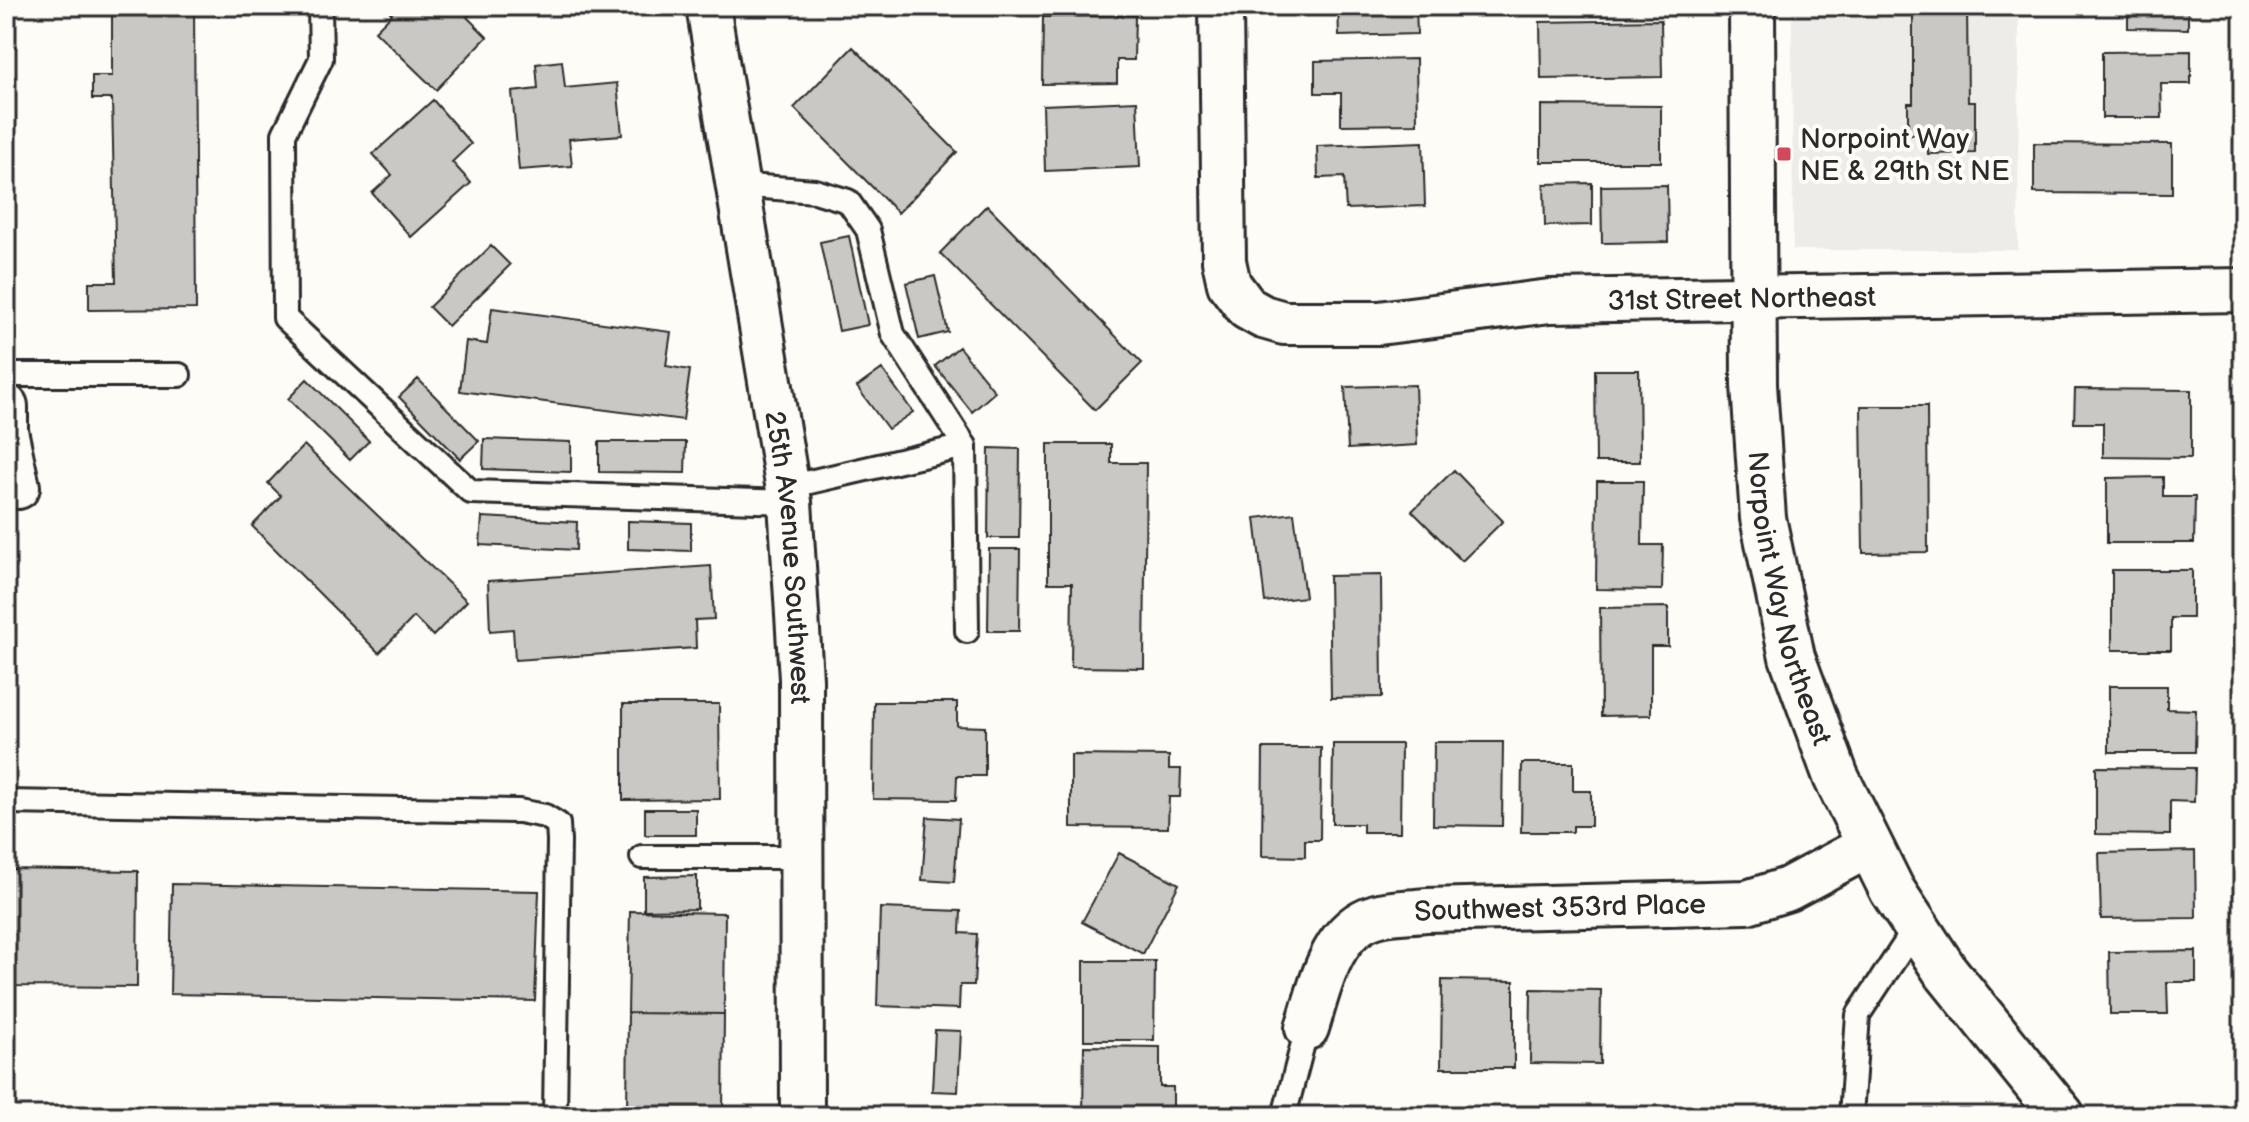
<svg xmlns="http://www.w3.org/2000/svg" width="2249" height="1122" viewBox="0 0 2249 1122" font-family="'Balsamiq Sans',sans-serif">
<rect width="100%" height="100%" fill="#fdfcf7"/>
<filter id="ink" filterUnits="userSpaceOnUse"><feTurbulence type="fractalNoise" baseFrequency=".0125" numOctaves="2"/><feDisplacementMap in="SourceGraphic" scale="16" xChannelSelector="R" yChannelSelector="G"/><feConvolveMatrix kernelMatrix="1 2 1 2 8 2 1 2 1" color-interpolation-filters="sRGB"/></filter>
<g filter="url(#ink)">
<path fill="#edece8" d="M1792 6H2019L2018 250H1793Z"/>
<path fill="#c9c8c4" stroke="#2b2b2b" stroke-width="2" d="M112 6H194L196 309 89 310V282H116L112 99H92V76H112Z
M266 6H295V12L267 14Z
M385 6H478L467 17 487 37 436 90 375 31 392 14Z
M1338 6H1416L1417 34 1339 36Z
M1913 6H1967L1968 102H1975V153L1928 154V134H1908V103H1913Z
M2128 6H2188V29L2128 28Z
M1135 15 1134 60H1117V83L1042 84 1043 17Z
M1661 20 1662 77 1541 79 1540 22Z
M853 47 957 152 898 213 794 108Z
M2191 51V84H2161L2162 118H2102V52Z
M1416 59 1417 124 1341 125V93H1315V61Z
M562 61 565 88 617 83 622 135 569 139 572 166 519 170 512 92 538 89 536 64Z
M433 100 471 144 452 162 471 183 411 237 372 193 392 175 373 154Z
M1137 101 1140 167 1045 171 1043 105Z
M1541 105 1661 106V162H1541Z
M1423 142 1425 206 1346 209 1344 177 1318 178 1317 146Z
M2034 143 2172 144V194L2034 193Z
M1592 183V225L1545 226 1544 184Z
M1667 185 1668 242 1602 243 1601 186Z
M987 205 1142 363 1095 410 940 253Z
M849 236 868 325 839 331 820 242Z
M491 246 510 265 448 326 429 307Z
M935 276 948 332 919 339 906 283Z
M492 308 671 332 666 366 690 370 683 420 460 391 466 341 487 344Z
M959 347 995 392 972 412 935 366Z
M882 369 913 412 888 429 857 387Z
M1595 370H1639L1640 462H1596Z
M307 379 369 441 350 460 288 399Z
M418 379 479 441 460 459 399 397Z
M1415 385 1417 445 1348 449 1345 387Z
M2075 389 2191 390V458L2103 457V423H2074Z
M1861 406H1927L1928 552 1863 553Z
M484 439 571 442V472L483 469Z
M599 442H686L685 473 599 472Z
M1048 444H1111V463H1146L1144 668 1071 667 1072 583H1048Z
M304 445 467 601 433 636 414 617 379 653 252 526 281 496 268 483Z
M989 448 1020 449 1019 538H988Z
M1454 470 1503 521 1462 561 1412 511Z
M2163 477V497H2195L2194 543H2107V478Z
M1597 481H1643L1642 545H1663L1662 590 1596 589Z
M1294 513 1305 597 1265 602 1255 518Z
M482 517 577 522 576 550 480 545Z
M628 521 691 523V551L628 549Z
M989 549H1020L1019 631H988Z
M711 566 714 619 695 620 696 648 515 660 513 629 490 631 488 581Z
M2112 570H2192V618H2171V650H2112Z
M1381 575 1382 697 1331 698 1329 576Z
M1668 607V646H1651V715L1601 716 1600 608Z
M2109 686H2167V709L2196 710 2195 752H2109Z
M874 702H957V726L985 727V776H957L956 800 873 799Z
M623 704H719L720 799 623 800Z
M1434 742H1503L1502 826 1433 825Z
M1333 744H1401L1400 832H1363V824H1332Z
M1263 748H1321L1320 840H1305V857L1262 856Z
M1071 755 1169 756V769H1181L1180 797H1169L1168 828 1071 827Z
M1522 763H1573V791H1591V826H1573V832H1521Z
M2096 767 2195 768 2194 802 2170 801V835L2096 834Z
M645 809H696V835H645Z
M927 817 959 819 954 882 922 880Z
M2195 851 2196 918 2101 919 2099 853Z
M1119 853 1179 884 1143 954 1082 922Z
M6 869 138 871 137 987 6 986Z
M697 876V909L644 910V877Z
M172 884 539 891 535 1001 170 994Z
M880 908 961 911 960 933 977 934 974 985H960L959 1009 877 1006Z
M630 911 725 913 724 1014 628 1013Z
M2196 951V982H2167L2168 1014H2110L2109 952Z
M1084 961H1155L1154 1040H1084Z
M1442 980 1514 981V1068H1441Z
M1531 989 1601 990 1600 1064 1530 1063Z
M628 1013 724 1014 723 1116 627 1115Z
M935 1030 961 1031 958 1092 932 1091Z
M1084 1046 1160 1047V1087H1173V1116H1083Z
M896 1113 972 1116H896Z"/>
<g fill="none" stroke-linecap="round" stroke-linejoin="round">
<defs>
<path id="service" d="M320 6 321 59 284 134 285 318 471 492 790 502
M738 185 815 191 848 201 868 230 893 334 965 446 967 631
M6 375H179
M788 487 965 446
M6 802 519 811 545 816 558 824 559 841 555 1116
M642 857H801
M1284 1116 1307 1028
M1851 1116 1858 1015 1916 927"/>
<g id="minor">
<path id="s1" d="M708 6 790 502 801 679 802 1116"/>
<path id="s2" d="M1221 6 1224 261 1229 284 1247 308 1263 317 1284 323H1379L1550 301 2243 290"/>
<path d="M6 406V431L18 487"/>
<path id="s3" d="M1307 1028C1320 988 1330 929 1376 916 1391 911 1410 912 1426 910L1747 902 1788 889 1870 845"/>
</g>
<g id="tertiary">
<path id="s4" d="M1752 6 1754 385 1763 518 1792 657 1836 777 1892 890 1946 972 2062 1116"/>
</g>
</defs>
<use href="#service" stroke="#2b2b2b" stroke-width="28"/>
<use href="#minor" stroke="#2b2b2b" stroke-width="48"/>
<use href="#tertiary" stroke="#2b2b2b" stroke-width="50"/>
<use href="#service" stroke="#fdfcf7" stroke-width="22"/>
<use href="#minor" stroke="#fdfcf7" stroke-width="42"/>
<use href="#tertiary" stroke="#fdfcf7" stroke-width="44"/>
</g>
</g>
<rect fill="#d1495b" stroke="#fdfcf7" stroke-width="3" x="1776" y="146" width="16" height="16" rx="4"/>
<g text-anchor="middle" stroke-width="8" stroke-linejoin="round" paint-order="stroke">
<g font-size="28" fill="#2b2b2b" stroke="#fdfcf7" text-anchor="start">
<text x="1800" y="148">Norpoint Way<tspan x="1800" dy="32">NE &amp; 29th St NE</tspan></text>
</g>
<g font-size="28" fill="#2b2b2b" stroke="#fdfcf7">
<text dy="10" stroke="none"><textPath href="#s2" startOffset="808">31st Street Northeast</textPath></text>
<text dy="10" stroke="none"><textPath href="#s1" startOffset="558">25th Avenue Southwest</textPath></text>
<text dy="10" stroke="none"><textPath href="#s4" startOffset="596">Norpoint Way Northeast</textPath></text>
<text dy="10" stroke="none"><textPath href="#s3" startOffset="322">Southwest 353rd Place</textPath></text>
</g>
</g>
<rect width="2249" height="1122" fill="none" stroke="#fdfcf7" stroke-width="32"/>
<rect x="16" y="16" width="2217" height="1090" fill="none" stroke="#2b2b2b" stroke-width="3" filter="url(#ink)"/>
</svg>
